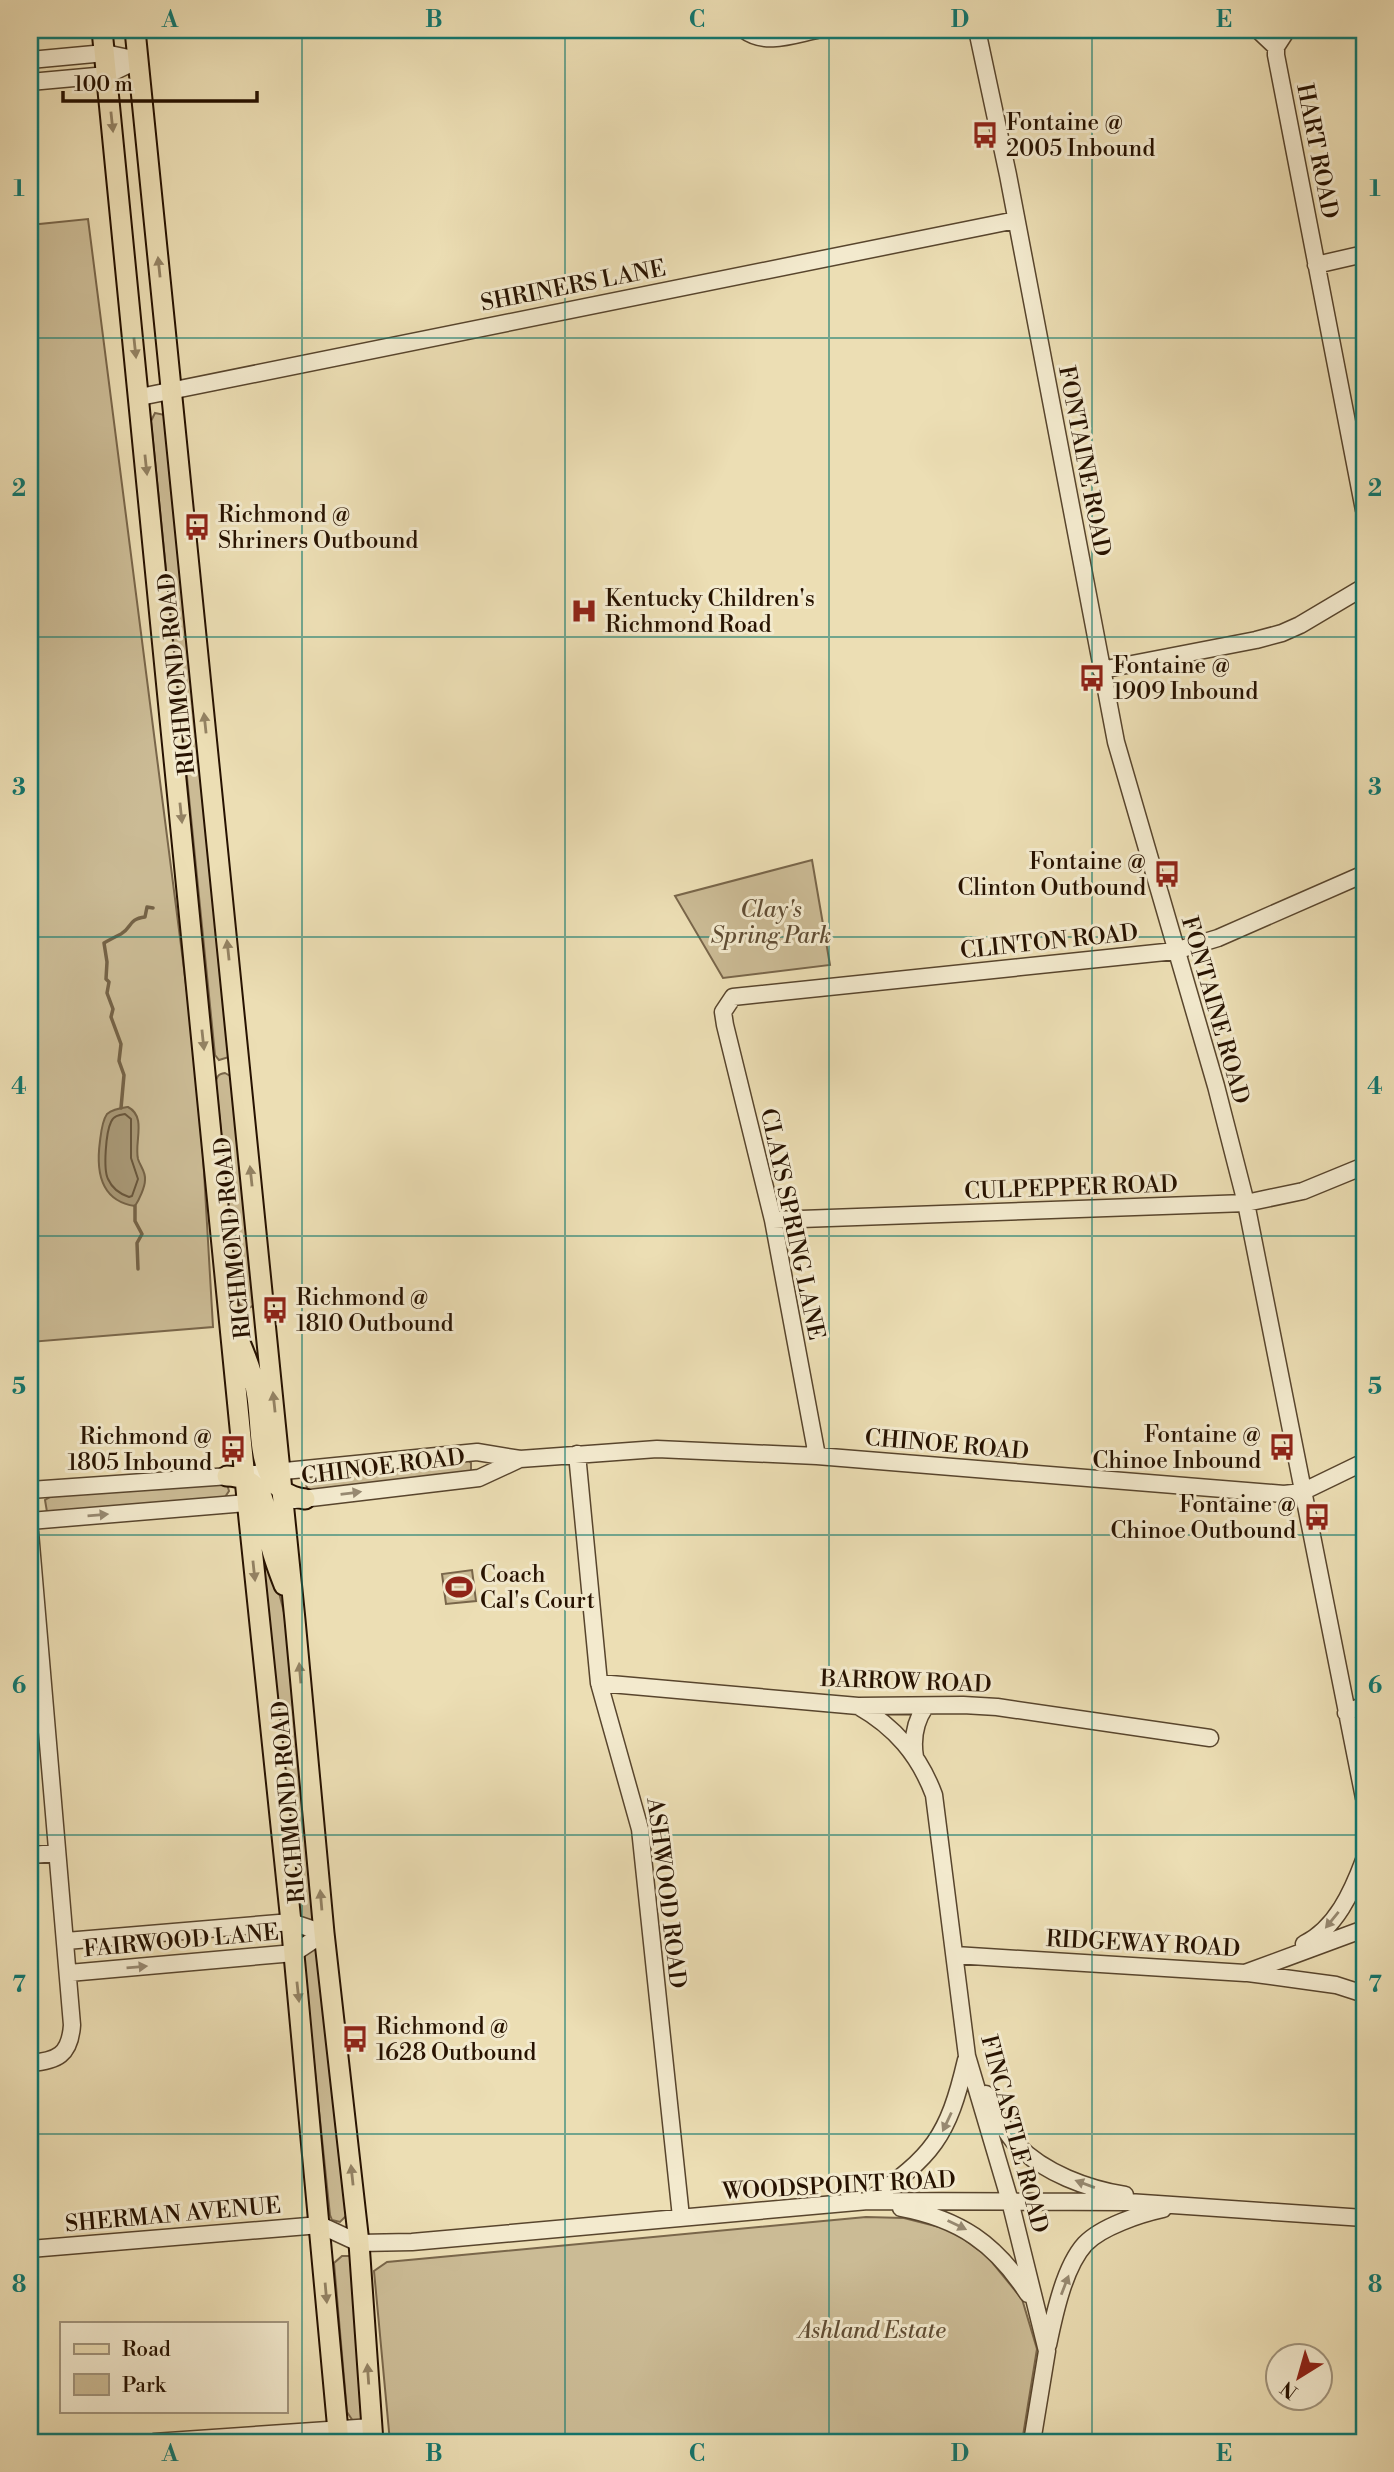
<svg xmlns="http://www.w3.org/2000/svg" width="1394" height="2472" viewBox="0 0 1394 2472" font-family="'Libre Bodoni',serif">
<rect width="100%" height="100%" fill="#ecdeb4"/>
<filter id="stains"><feTurbulence type="fractalNoise" baseFrequency=".00286" numOctaves="4"/><feColorMatrix values="0 0 0 0 .2 0 0 0 0 .09 0 0 0 0 .02 0 0 0 .5 -.17"/></filter>
<radialGradient id="worn" r=".72"><stop offset=".6" stop-color="#630" stop-opacity="0"/><stop offset="1" stop-color="#630" stop-opacity=".3"/></radialGradient>
<path fill="#cbbb95" stroke="#79664a" stroke-width="2" d="M88 219 199 1086 213 1327 30 1342V225Z
M155 413 165 415 231 1052 229 1057 219 1060 215 1055 151 421Z
M812 860 830 965 723 978 675 896Z
M225 1073 232 1077 255 1305 246 1309 239 1304 216 1084C216 1077 218 1074 225 1073Z
M467 1459 471 1463V1471L311 1491 307 1489 305 1476Z
M226 1481 229 1491 225 1497 47 1512 45 1500 52 1496Z
M258 1510 289 1632 313 1920 311 1922 302 1919 299 1914Z
M472 1570 476 1601 446 1604 442 1574Z
M312 1947 316 1948 347 2215 340 2222 332 2220 330 2215 303 1958 307 1948Z
M866 2217 904 2218 951 2230 987 2256 1022 2299 1037 2349 1022 2442H390L374 2271 387 2262Z
M342 2256H349L354 2261 362 2420 353 2421 347 2412 334 2263Z"/>
<path fill="#a99977" stroke="#756347" stroke-width="2" d="M128 1107C147 1117 134 1142 138 1159 140 1166 146 1172 145 1180 145 1187 139 1200 135 1206 100 1201 96 1170 100 1141 101 1133 102 1121 107 1114 113 1109 121 1108 128 1107Z"/>
<g fill="none" stroke-linecap="round" stroke-linejoin="round">
<path stroke="#68563c" stroke-width="2" d="M125 1114 131 1119V1158L138 1179 132 1196 129 1197C120 1194 112 1188 108 1179 103 1169 106 1132 111 1122 113 1116 119 1115 125 1114Z"/>
<path stroke="#756347" stroke-width="3.5" d="M121 1108 124 1075 119 1061 121 1044 111 1017 113 1009 107 993 109 982 106 979 107 962 104 943C109 940 115 937 121 934 132 928 128 919 145 917L147 907 153 908
M135 1206V1221L142 1234 137 1243 138 1269"/>
<defs>
<path id="minor" d="M744 30C765 46 793 35 817 30
M977 30 1008 175 1116 742 1216 1086 1246 1203 1364 1798
M1258 30 1276 47
M1287 30 1276 47V55L1364 510
M30 60 105 53 138 60
M30 82 107 75 138 60
M1316 265 1364 254
M140 397 1016 220
M1101 670 1256 640 1282 633 1300 625 1364 587
M773 1220 1246 1203 1303 1191 1364 1166
M577 1454 599 1683 640 1829 681 2217
M817 1456 773 1220 725 1025 723 1012 733 997 1175 951 1218 938 1364 874
M30 1490 244 1475 477 1452 520 1459 657 1449 817 1456 1284 1494 1302 1492 1364 1462
M294 1500 479 1478 520 1459
M30 1521 258 1502
M30 1532 72 2025C70 2055 57 2061 30 2063
M599 1683 858 1706 963 1705 997 1707 1210 1738
M858 1706C895 1727 919 1755 934 1795L967 2056 1010 2201 1047 2351 1032 2442
M1346 1713 1364 1705
M915 1757C912 1739 915 1722 925 1707
M30 1855 57 1853
M66 1941 291 1922 324 1933
M1304 1944C1336 1928 1352 1892 1364 1860
M955 1955 1245 1973 1364 1929
M69 1973 294 1953 324 1933
M1248 1973 1336 1985 1364 1994
M986 2094C995 2112 1004 2131 1017 2145 1044 2173 1088 2189 1125 2195
M868 2201C933 2156 948 2137 966 2060
M901 2208C960 2219 996 2244 1028 2294
M30 2249 320 2225 359 2243 412 2242 868 2201 1128 2202 1364 2218
M1048 2345C1054 2316 1064 2267 1085 2244 1101 2227 1140 2214 1163 2209
M154 2442 372 2427"/>
<path id="major" d="M102 30 249 1519 291 1922 339 2442
M135 30 295 1620 324 1933 359 2243 373 2442
M239 1340C246 1357 253 1373 256 1391 264 1431 252 1492 305 1499
M227 1476C271 1478 264 1512 270 1543 273 1557 279 1572 284 1585"/>
</defs>
<use href="#minor" stroke="#58452d" stroke-width="19"/>
<use href="#major" stroke="#271200" stroke-width="23"/>
<use href="#minor" stroke="#f3eace" stroke-width="16"/>
<use href="#major" stroke="#ecdeb4" stroke-width="19"/>
</g>
<defs><path id="oneway-solid" d="M-6-.8H1V-3.2L6.5 0L1 3.2V.8H-6Z" transform="scale(1.75)"/></defs>
<g fill="#938263">
<use href="#oneway-solid" transform="translate(112 122) rotate(84)"/>
<use href="#oneway-solid" transform="translate(159 267) rotate(-96)"/>
<use href="#oneway-solid" transform="translate(135 348) rotate(84)"/>
<use href="#oneway-solid" transform="translate(146 465) rotate(84)"/>
<use href="#oneway-solid" transform="translate(205 723) rotate(-96)"/>
<use href="#oneway-solid" transform="translate(181 813) rotate(84)"/>
<use href="#oneway-solid" transform="translate(228 950) rotate(-96)"/>
<use href="#oneway-solid" transform="translate(203 1040) rotate(84)"/>
<use href="#oneway-solid" transform="translate(251 1176) rotate(-96)"/>
<use href="#oneway-solid" transform="translate(274 1402) rotate(-96)"/>
<use href="#oneway-solid" transform="translate(254 1571) rotate(84)"/>
<use href="#oneway-solid" transform="translate(300 1673) rotate(-95)"/>
<use href="#oneway-solid" transform="translate(321 1900) rotate(-95)"/>
<use href="#oneway-solid" transform="translate(298 1992) rotate(84)"/>
<use href="#oneway-solid" transform="translate(352 2175) rotate(-96)"/>
<use href="#oneway-solid" transform="translate(326 2293) rotate(85)"/>
<use href="#oneway-solid" transform="translate(368 2374) rotate(-94)"/>
</g>
<g fill="#978971">
<use href="#oneway-solid" transform="translate(351 1493) rotate(-7)"/>
<use href="#oneway-solid" transform="translate(98 1515) rotate(-5)"/>
<use href="#oneway-solid" transform="translate(1332 1920) rotate(129)"/>
<use href="#oneway-solid" transform="translate(137 1967) rotate(-5)"/>
<use href="#oneway-solid" transform="translate(947 2122) rotate(115)"/>
<use href="#oneway-solid" transform="translate(1085 2184) rotate(-160)"/>
<use href="#oneway-solid" transform="translate(957 2225) rotate(26)"/>
<use href="#oneway-solid" transform="translate(1065 2285) rotate(-69)"/>
</g>
<path fill="none" stroke="#0f766e" stroke-width="2" stroke-opacity="0.55" d="M302 30V2442M565 30V2442M829 30V2442M1092 30V2442M30 338H1364M30 637H1364M30 937H1364M30 1236H1364M30 1535H1364M30 1835H1364M30 2134H1364"/>
<defs>
<symbol id="bus-bare" viewBox="-9 -9 18 18"><path d="M-5-6H5V4H4V6H2V4H-2V6H-4V4H-5ZM-3.5-4V0h7V-4ZM-3.5 1.2v1.5H-2V1.2ZM2 1.2v1.5H3.5V1.2Z" fill="#8f2418" stroke="#f3eace" stroke-width="2.5" paint-order="stroke"/></symbol>
<symbol id="hospital-bare" viewBox="-9 -9 18 18"><path d="M-5-5h3v3.5h4V-5h3V5h-3V1.5h-4V5h-3Z" fill="#8f2418" stroke="#f3eace" stroke-width="2.5" paint-order="stroke"/></symbol>
<symbol id="stadium-bare" viewBox="-9 -9 18 18"><path d="M0-5a6.5 5 0 1 0 0 10a6.5 5 0 1 0 0-10ZM-3.5-1.8h7v3.6h-7Z" fill="#8f2418" stroke="#f3eace" stroke-width="2.5" paint-order="stroke"/></symbol>
</defs>
<g fill-rule="evenodd">
<use href="#bus-bare" x="966" y="116" width="38" height="38"/>
<use href="#bus-bare" x="178" y="508" width="38" height="38"/>
<use href="#hospital-bare" x="565" y="592" width="38" height="38"/>
<use href="#bus-bare" x="1073" y="659" width="38" height="38"/>
<use href="#bus-bare" x="1148" y="855" width="38" height="38"/>
<use href="#bus-bare" x="256" y="1291" width="38" height="38"/>
<use href="#bus-bare" x="1263" y="1428" width="38" height="38"/>
<use href="#bus-bare" x="214" y="1430" width="38" height="38"/>
<use href="#bus-bare" x="1298" y="1498" width="38" height="38"/>
<use href="#stadium-bare" x="440" y="1568" width="38" height="38"/>
<use href="#bus-bare" x="336" y="2020" width="38" height="38"/>
</g>
<g text-anchor="middle" stroke-width="6" stroke-linejoin="round" paint-order="stroke">
<g font-size="23" fill="#271200" stroke="#f3eace" text-anchor="start">
<text x="1006" y="130">Fontaine @<tspan x="1006" dy="26">2005 Inbound</tspan></text>
<text x="218" y="522">Richmond @<tspan x="218" dy="26">Shriners Outbound</tspan></text>
<text x="605" y="606">Kentucky Children's<tspan x="605" dy="26">Richmond Road</tspan></text>
<text x="1113" y="673">Fontaine @<tspan x="1113" dy="26">1909 Inbound</tspan></text>
<text x="1146" y="869" text-anchor="end">Fontaine @<tspan x="1146" dy="26">Clinton Outbound</tspan></text>
<text x="296" y="1305">Richmond @<tspan x="296" dy="26">1810 Outbound</tspan></text>
<text x="1261" y="1442" text-anchor="end">Fontaine @<tspan x="1261" dy="26">Chinoe Inbound</tspan></text>
<text x="212" y="1444" text-anchor="end">Richmond @<tspan x="212" dy="26">1805 Inbound</tspan></text>
<text x="1296" y="1512" text-anchor="end">Fontaine @<tspan x="1296" dy="26">Chinoe Outbound</tspan></text>
<text x="480" y="1582">Coach<tspan x="480" dy="26">Cal's Court</tspan></text>
<text x="376" y="2034">Richmond @<tspan x="376" dy="26">1628 Outbound</tspan></text>
</g>
<g font-size="23" fill="#271200" stroke="#f3eace">
<text transform="translate(1318 151) rotate(79)" y="8">HART ROAD</text>
<text transform="translate(573 285) rotate(-11)" y="8">SHRINERS LANE</text>
<text transform="translate(1085 461) rotate(79)" y="8">FONTAINE ROAD</text>
<text transform="translate(176 674) rotate(-96)" y="8">RICHMOND ROAD</text>
<text transform="translate(1049 941) rotate(-6)" y="8">CLINTON ROAD</text>
<text transform="translate(1216 1010) rotate(74)" y="8">FONTAINE ROAD</text>
<text transform="translate(1071 1187) rotate(-2)" y="8">CULPEPPER ROAD</text>
<text transform="translate(793 1224) rotate(78)" y="8">CLAYS SPRING LANE</text>
<text transform="translate(232 1238) rotate(-96)" y="8">RICHMOND ROAD</text>
<text transform="translate(947 1444) rotate(5)" y="8">CHINOE ROAD</text>
<text transform="translate(383 1466) rotate(-7)" y="8">CHINOE ROAD</text>
<text transform="translate(906 1681) rotate(2)" y="8">BARROW ROAD</text>
<text transform="translate(288 1802) rotate(-95)" y="8">RICHMOND ROAD</text>
<text transform="translate(667 1893) rotate(83)" y="8">ASHWOOD ROAD</text>
<text transform="translate(181 1940) rotate(-5)" y="8">FAIRWOOD LANE</text>
<text transform="translate(1143 1943) rotate(3)" y="8">RIDGEWAY ROAD</text>
<text transform="translate(1015 2134) rotate(75)" y="8">FINCASTLE ROAD</text>
<text transform="translate(839 2185) rotate(-3)" y="8">WOODSPOINT ROAD</text>
<text transform="translate(173 2214) rotate(-5)" y="8">SHERMAN AVENUE</text>
</g>
<g font-size="23" font-style="italic" fill="#604d34" stroke="#f3eace">
<text x="771" y="917">Clay's<tspan x="771" dy="26">Spring Park</tspan></text>
<text x="872" y="2338">Ashland Estate</text>
</g>
</g>
<rect width="1394" height="2472" fill="none" stroke="#ecdeb4" stroke-width="77"/>
<rect x="60" y="2322" width="228" height="91" fill="#f3eace" stroke="#a1947c" stroke-width="2"/>
<rect x="74" y="2344" width="35" height="10" fill="#ecdeb4" stroke="#a1947c" stroke-width="2"/>
<text x="122" y="2356" font-size="21" fill="#271200">Road</text>
<rect x="74" y="2374" width="35" height="21" fill="#cbbb95" stroke="#a1947c" stroke-width="2"/>
<text x="122" y="2392" font-size="21" fill="#271200">Park</text>
<g transform="translate(1299 2377) rotate(217)"><circle r="33" fill="#f3eace" stroke="#a1947c" stroke-width="2"/>
<path d="M0-5L12 26L0 18L-12 26Z" fill="#8f2418"/>
<text y="-10" font-size="19" font-weight="bold" text-anchor="middle" fill="#271200">N</text>
</g>
<path d="M63 91v10h194v-10" fill="none" stroke="#271200" stroke-width="3.5"/>
<text x="74" y="91" font-size="21" fill="#271200" stroke="#f3eace" stroke-width="5" paint-order="stroke">100 m</text>
<rect x="38" y="38" width="1318" height="2396" fill="none" stroke="#0f766e" stroke-width="2.5"/>
<g font-size="23" text-anchor="middle" font-weight="bold" fill="#0f766e">
<text x="170" y="27">A</text>
<text x="434" y="27">B</text>
<text x="697" y="27">C</text>
<text x="960" y="27">D</text>
<text x="1224" y="27">E</text>
<text x="19" y="196">1</text>
<text x="1375" y="196">1</text>
<text x="19" y="496">2</text>
<text x="1375" y="496">2</text>
<text x="19" y="795">3</text>
<text x="1375" y="795">3</text>
<text x="19" y="1094">4</text>
<text x="1375" y="1094">4</text>
<text x="19" y="1394">5</text>
<text x="1375" y="1394">5</text>
<text x="19" y="1693">6</text>
<text x="1375" y="1693">6</text>
<text x="19" y="1992">7</text>
<text x="1375" y="1992">7</text>
<text x="19" y="2292">8</text>
<text x="1375" y="2292">8</text>
<text x="170" y="2461">A</text>
<text x="434" y="2461">B</text>
<text x="697" y="2461">C</text>
<text x="960" y="2461">D</text>
<text x="1224" y="2461">E</text>
</g>
<rect width="100%" height="100%" filter="url(#stains)"/>
<rect width="100%" height="100%" fill="url(#worn)"/>
</svg>
